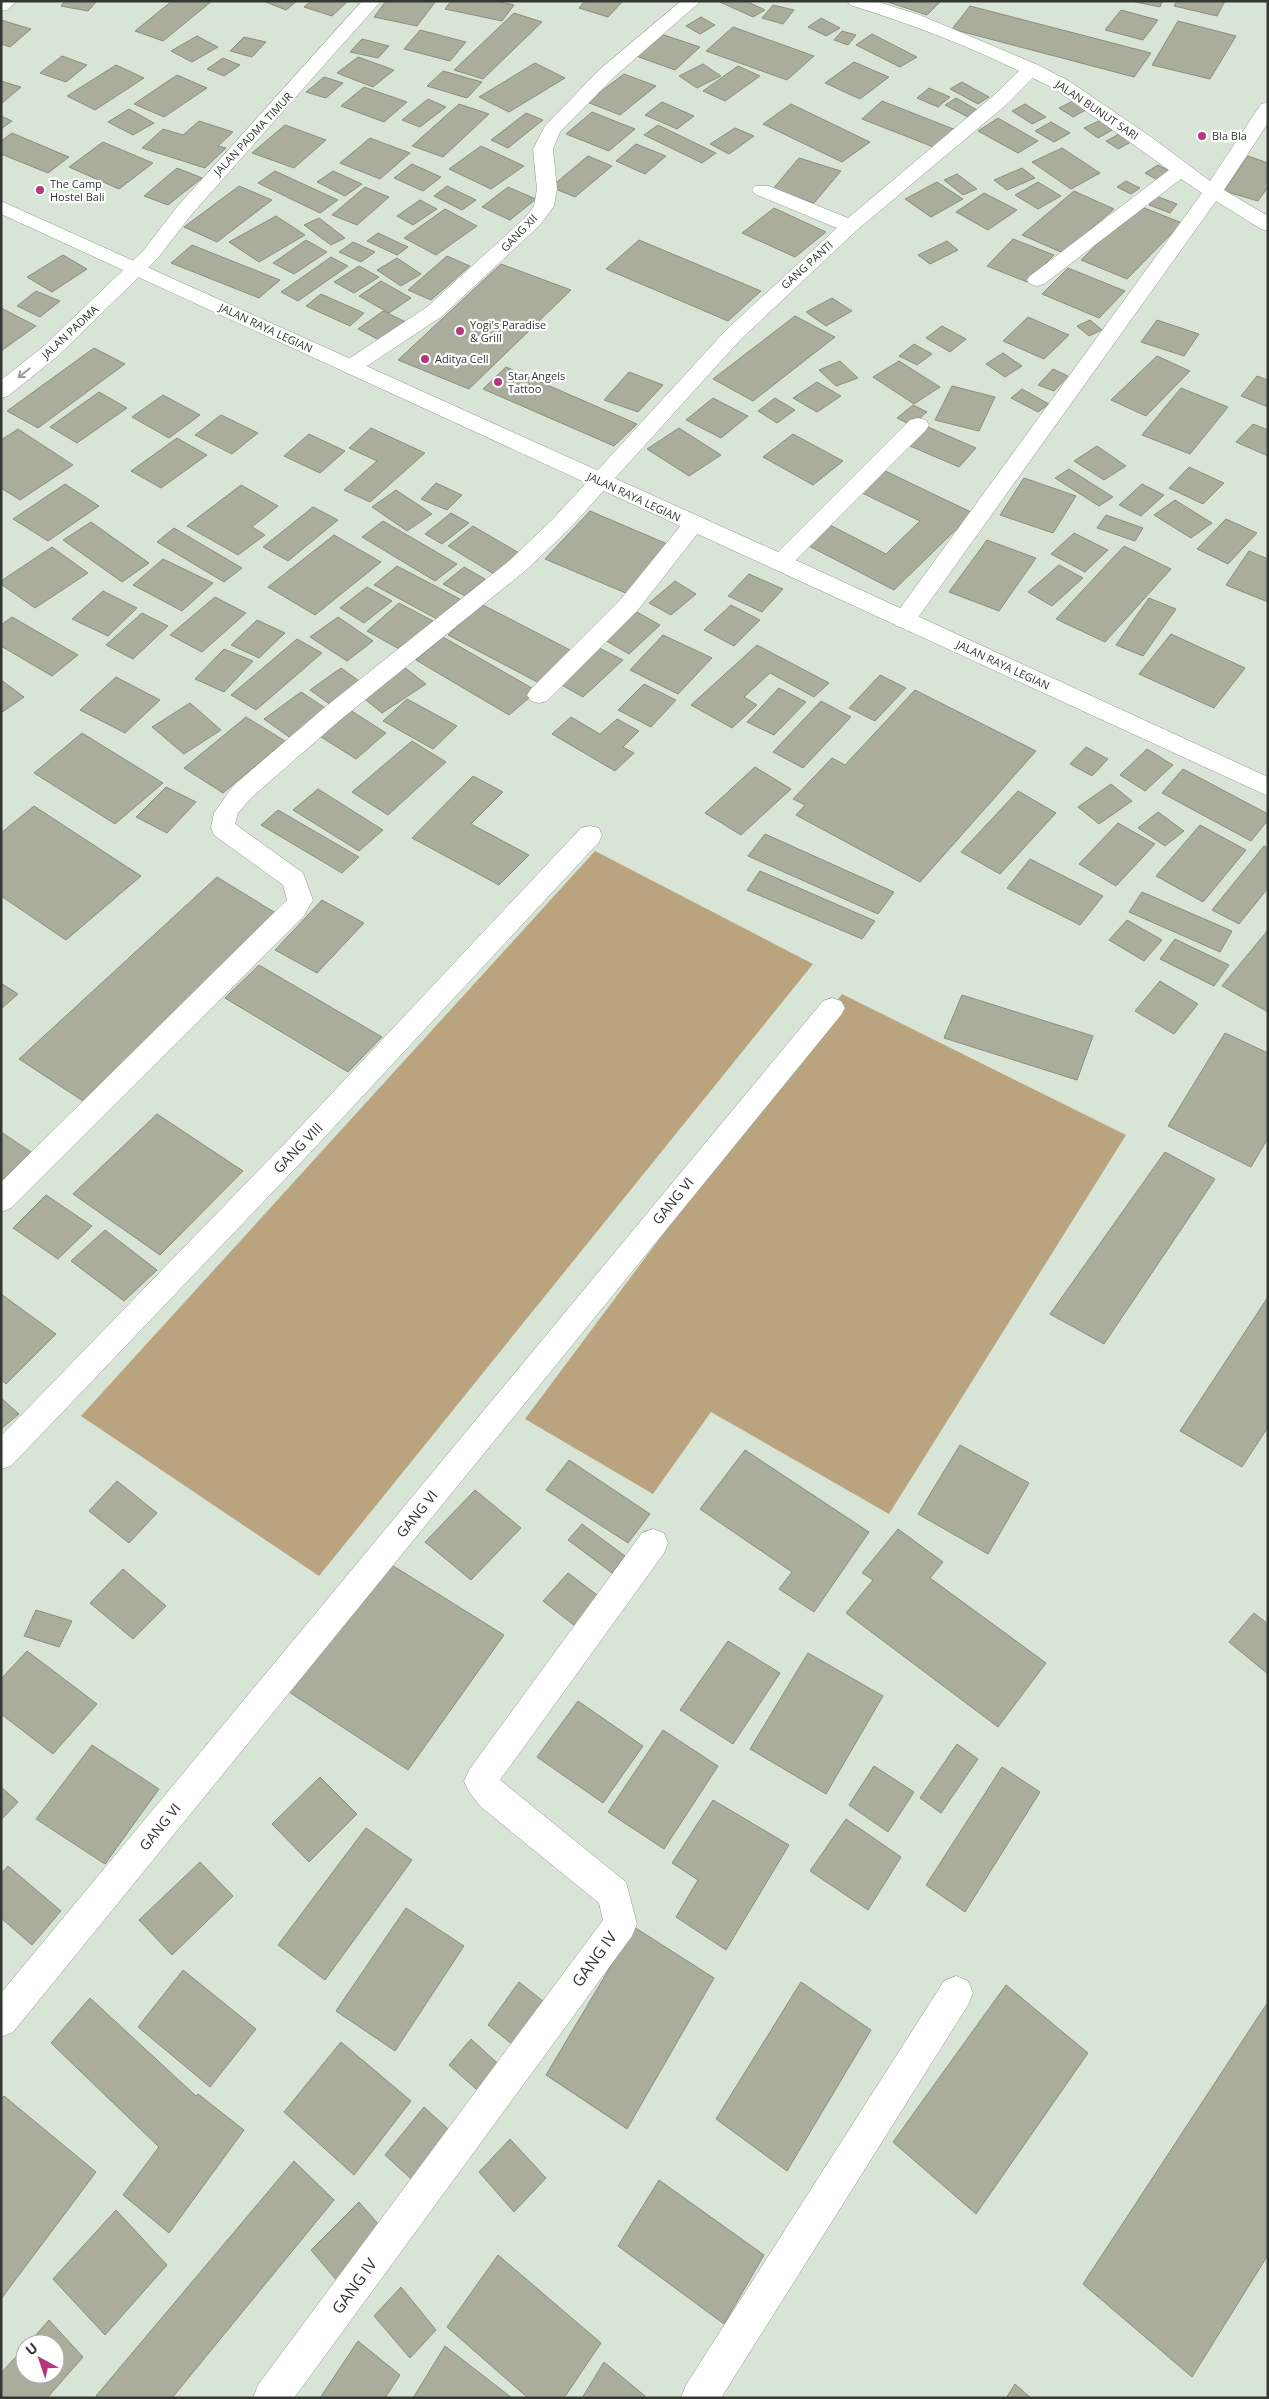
<svg xmlns="http://www.w3.org/2000/svg" width="1269" height="2399" viewBox="0 0 1269 2399" font-family="'Open Sans',sans-serif">
<rect width="100%" height="100%" fill="#d8e4d6"/>
<path fill="#b9a47f" d="M595 851 813 964 319 1576 81 1416Z
M842 994 1126 1135 889 1514 711 1412 653 1494 525 1419Z"/>
<path fill="#abad9c" stroke="#8c8e7e" d="M65 1H97L88 11 61 6Z
M172 1H212L163 41 135 31Z
M263 1H297L286 10Z
M311 1H348L332 16 304 7Z
M386 1H436L417 26 374 17Z
M451 1H496L514 5 502 21 445 9Z
M585 1H623L608 17 579 8Z
M746 1 765 10 753 17 720 2Z
M885 1H941L927 15Z
M1131 1H1162L1160 7Z
M1177 1H1225L1217 16 1174 6Z
M773 5 794 10 783 24 762 18Z
M970 6 1151 53 1134 77 952 29Z
M1121 10 1158 20 1143 40 1105 30Z
M514 13 542 22 483 79 454 70Z
M701 17 715 25 700 34 686 26Z
M821 18 840 28 826 36 808 27Z
M1 20 31 29 10 47 1 44Z
M1178 21 1236 36 1210 79 1152 65Z
M733 27 814 56 787 80 706 51Z
M420 30 466 42 450 61 404 49Z
M842 31 856 35 848 45 834 40Z
M661 34 700 47 675 70 636 56Z
M872 34 917 57 900 67 856 45Z
M197 36 218 47 192 62 171 51Z
M244 37 266 42 252 57 230 51Z
M362 39 389 46 378 58 350 52Z
M62 56 87 65 66 82 40 73Z
M358 57 394 70 373 87 337 73Z
M223 58 240 65 224 76 207 69Z
M854 62 889 77 860 99 825 83Z
M535 63 565 78 509 112 479 97Z
M703 64 721 76 697 88 679 76Z
M116 65 144 78 95 110 67 96Z
M738 66 760 76 725 101 703 91Z
M443 71 482 82 467 98 427 86Z
M624 74 656 86 620 115 587 102Z
M177 75 207 88 164 117 134 104Z
M324 77 343 83 326 98 306 92Z
M1 81 21 87 1 104Z
M962 82 989 97 978 104 950 89Z
M364 87 407 102 384 122 341 106Z
M929 88 950 97 938 107 917 98Z
M956 98 979 111 968 117 945 105Z
M1079 98 1093 106 1073 117 1059 108Z
M428 99 446 107 420 127 402 120Z
M882 101 956 130 936 148 862 119Z
M662 102 694 116 677 129 645 115Z
M459 104 489 114 443 157 412 146Z
M791 104 870 142 842 162 763 124Z
M1025 104 1046 117 1032 124 1012 111Z
M129 109 154 123 133 135 108 122Z
M592 112 635 129 609 151 566 134Z
M526 113 543 120 508 148 491 140Z
M1 116 12 121 1 129Z
M998 118 1038 141 1018 153 978 131Z
M1103 119 1116 128 1098 138 1084 128Z
M199 121 233 132 218 146 226 148 205 168 142 148 163 129 183 135Z
M1051 122 1070 133 1054 142 1035 131Z
M285 125 326 140 294 168 252 153Z
M658 125 716 153 702 163 644 135Z
M735 128 754 136 729 154 710 144Z
M12 133 69 157 48 173 1 154V141Z
M1119 134 1131 142 1118 149 1106 141Z
M370 138 410 153 380 179 340 163Z
M103 142 153 163 119 189 69 167Z
M636 144 666 156 645 174 616 161Z
M481 146 524 166 491 189 449 169Z
M1062 148 1100 173 1071 189 1032 162Z
M588 156 612 166 575 197 551 187Z
M1248 156 1268 163V187L1258 201 1224 191Z
M799 158 841 171 814 203 772 190Z
M412 164 441 177 423 191 394 178Z
M1158 165 1173 173 1161 182 1145 173Z
M177 168 202 178 168 205 144 196Z
M1022 168 1035 178 1007 190 994 180Z
M275 171 338 200 320 213 258 183Z
M333 171 362 184 345 196 317 182Z
M957 174 977 189 963 195 944 180Z
M1126 181 1140 188 1131 194 1117 187Z
M937 182 963 199 931 217 905 199Z
M1038 182 1061 196 1038 209 1015 195Z
M239 186 272 200 217 242 184 227Z
M447 186 476 200 462 210 434 196Z
M365 187 389 197 357 225 332 215Z
M508 187 536 199 510 220 482 207Z
M1074 191 1114 209 1063 253 1022 235Z
M984 193 1017 210 988 230 956 212Z
M1156 196 1177 204 1170 213 1149 205Z
M420 200 437 209 413 225 397 216Z
M1137 205 1182 223 1127 279 1081 260Z
M774 208 826 232 795 257 742 233Z
M445 209 477 226 436 255 404 238Z
M276 216 305 235 259 262 229 242Z
M319 218 345 238 331 245 304 225Z
M378 233 408 247 397 255 367 241Z
M1013 239 1054 255 1027 282 987 266Z
M306 240 327 252 294 274 273 263Z
M639 240 761 291 728 321 606 269Z
M947 241 958 250 930 264 918 255Z
M353 242 375 252 361 262 339 252Z
M192 245 280 280 259 298 171 263Z
M63 255 87 269 52 292 27 277Z
M447 256 470 266 431 300 408 290Z
M331 257 348 266 298 301 281 292Z
M397 258 421 274 401 286 377 270Z
M501 264 571 290 469 389 398 360Z
M359 266 379 277 354 293 334 282Z
M1068 268 1125 291 1099 318 1042 294Z
M381 281 411 298 389 313 359 296Z
M36 291 60 301 40 317 17 306Z
M321 294 364 313 350 326 306 306Z
M832 298 852 311 826 326 806 312Z
M1 308 36 326 1 351Z
M383 311 408 323 383 342 358 329Z
M795 316 835 337 753 401 713 379Z
M1028 317 1069 335 1044 359 1003 341Z
M1090 320 1102 330 1089 336 1077 326Z
M1157 320 1199 334 1184 356 1141 342Z
M942 326 966 339 950 352 926 338Z
M914 344 932 354 917 365 899 356Z
M94 348 125 364 38 428 7 411Z
M1003 353 1022 366 1005 377 986 364Z
M1157 356 1190 371 1146 416 1111 400Z
M840 361 858 378 836 386 819 370Z
M899 361 940 387 914 404 873 377Z
M506 367 637 424 614 446 483 389Z
M1053 369 1068 376 1054 391 1038 385Z
M629 372 663 385 638 412 604 400Z
M1257 376 1268 380V407L1241 396Z
M817 382 841 396 817 412 793 398Z
M952 386 995 397 979 431 935 420Z
M1181 388 1228 407 1190 454 1142 435Z
M1022 389 1049 404 1038 412 1011 398Z
M99 392 127 408 77 443 50 427Z
M163 395 200 415 169 438 132 417Z
M713 398 748 416 721 438 686 420Z
M775 398 795 410 777 423 758 411Z
M913 405 927 412 911 425 897 418Z
M221 415 258 433 232 454 195 435Z
M1253 424 1268 430V456L1236 442Z
M928 427 976 448 959 467 910 446Z
M371 428 425 453 370 502 344 490 377 461 349 448Z
M679 428 721 455 689 476 647 449Z
M18 429 73 465 20 500 1 488V440Z
M309 434 345 451 320 473 284 456Z
M793 434 843 461 813 485 763 457Z
M177 438 207 455 161 488 131 471Z
M1097 446 1126 466 1104 480 1074 461Z
M1189 467 1224 483 1203 504 1169 488Z
M879 468 973 513 894 590 807 545 828 524 886 554 920 521 856 490Z
M1069 469 1113 497 1099 506 1055 478Z
M1024 478 1076 496 1053 533 1000 515Z
M436 483 462 495 447 510 421 499Z
M65 484 99 506 48 541 13 519Z
M1142 484 1164 495 1141 516 1119 505Z
M241 485 278 506 252 527 265 535 238 555 187 526Z
M396 490 432 514 407 531 372 507Z
M1175 500 1212 523 1191 538 1154 515Z
M313 507 338 520 288 561 263 547Z
M590 511 672 546 628 594 545 559Z
M451 513 469 523 442 544 425 534Z
M1106 515 1143 528 1135 541 1097 528Z
M1226 519 1257 533 1228 564 1197 549Z
M383 521 457 564 435 581 362 537Z
M91 522 149 563 122 582 63 540Z
M473 526 519 553 494 574 448 546Z
M174 528 242 568 224 582 157 542Z
M1074 533 1108 550 1085 572 1051 554Z
M334 535 381 562 315 615 268 587Z
M987 540 1036 558 999 611 949 592Z
M1124 546 1171 569 1105 642 1056 619Z
M52 547 88 573 35 608 1 584V581Z
M1249 551 1268 559V602L1226 585Z
M163 559 213 583 182 611 133 585Z
M1059 565 1083 578 1052 606 1028 592Z
M397 566 460 599 437 619 374 585Z
M464 567 485 579 465 596 443 584Z
M749 574 783 589 762 612 728 596Z
M675 581 696 594 671 615 649 603Z
M367 587 392 601 364 623 340 608Z
M103 591 137 608 108 636 72 619Z
M215 597 246 613 202 652 170 635Z
M1149 598 1176 609 1143 656 1116 645Z
M399 603 433 621 401 650 367 631Z
M481 604 574 652 541 684 448 635Z
M731 605 760 620 734 646 704 630Z
M635 611 660 625 629 654 603 639Z
M142 613 168 626 133 659 106 645Z
M12 617 78 655 52 676 1 646V625Z
M338 617 373 641 347 661 310 637Z
M257 620 285 633 259 658 231 645Z
M1171 634 1245 668 1214 708 1139 674Z
M663 635 712 658 678 694 630 670Z
M443 637 537 691 509 715 416 660Z
M297 639 322 653 256 710 231 695Z
M757 645 829 683 814 697 770 673 744 697 757 705 732 728 691 705Z
M597 647 623 660 583 697 558 683Z
M224 649 253 661 224 692 195 679Z
M404 667 426 684 382 713 361 696Z
M341 668 362 683 331 705 310 690Z
M880 675 906 688 875 721 849 708Z
M116 677 160 700 125 733 80 710Z
M1 680 24 697 1 713Z
M644 684 676 700 651 727 618 710Z
M779 688 806 702 774 735 747 722Z
M915 690 1036 751 920 882 796 815 805 805 793 799 832 758 845 765Z
M301 692 330 711 292 739 264 719Z
M407 699 457 726 433 749 383 721Z
M821 701 851 717 803 768 773 752Z
M190 703 221 730 184 754 152 727Z
M350 710 386 733 356 759 318 735Z
M246 717 285 741 223 793 184 768Z
M571 717 600 734 617 719 639 731 623 747 634 753 615 771 552 734Z
M82 733 163 783 115 824 34 773Z
M412 741 446 762 388 815 352 792Z
M1086 747 1108 759 1092 776 1070 764Z
M1147 749 1173 765 1145 791 1120 775Z
M755 767 791 789 741 835 705 813Z
M1183 769 1268 814V820L1251 841 1162 793Z
M473 776 503 792 471 824 529 855 499 885 412 838Z
M1111 784 1132 801 1099 824 1078 807Z
M166 787 196 802 167 833 136 817Z
M318 789 383 830 359 851 293 810Z
M1018 791 1056 813 1000 874 961 852Z
M34 806 141 876 66 940 1 896V833Z
M278 810 359 857 342 873 261 825Z
M1158 812 1184 831 1165 846 1138 828Z
M1118 823 1155 844 1116 886 1079 864Z
M1200 825 1246 850 1203 902 1156 876Z
M765 834 894 892 878 914 748 856Z
M1264 846 1268 848V888L1239 924 1212 910Z
M1030 859 1103 896 1080 925 1007 888Z
M760 871 875 921 862 939 747 890Z
M217 877 279 915 83 1101 19 1059Z
M1142 892 1232 931 1220 952 1129 912Z
M322 900 364 923 317 973 275 950Z
M1127 920 1162 940 1144 961 1109 940Z
M1268 930V1012L1222 986Z
M1175 939 1229 965 1214 986 1160 959Z
M259 965 382 1037 348 1072 225 998Z
M1160 981 1198 1004 1174 1034 1135 1011Z
M1 983 18 994 1 1009Z
M962 995 1093 1036 1077 1080 944 1038Z
M1225 1033 1268 1053V1138L1251 1167 1168 1126Z
M157 1114 243 1171 160 1255 73 1194Z
M1 1132 31 1152 1 1181Z
M1165 1152 1215 1179 1104 1344 1050 1314Z
M46 1195 92 1226 58 1259 13 1228Z
M105 1230 157 1270 124 1301 71 1261Z
M1 1294 56 1334 6 1384 1 1380Z
M1268 1297V1427L1242 1467 1180 1431Z
M1 1398 19 1414 1 1429Z
M960 1445 1029 1483 988 1554 918 1514Z
M745 1450 869 1532 814 1612 779 1589 792 1572 700 1509Z
M569 1460 650 1514 628 1543 546 1490Z
M117 1481 157 1513 129 1543 89 1511Z
M475 1490 521 1528 471 1580 425 1542Z
M582 1524 625 1556 612 1573 568 1540Z
M898 1529 943 1562 930 1578 1046 1663 998 1727 846 1613 873 1580 862 1573Z
M387 1562 504 1635 408 1770 289 1692Z
M123 1569 166 1606 133 1639 90 1603Z
M568 1573 601 1598 575 1626 543 1601Z
M36 1610 72 1621 59 1647 24 1636Z
M1254 1613 1268 1624V1674L1229 1642Z
M728 1641 780 1673 733 1744 680 1710Z
M27 1651 97 1704 53 1754 1 1714V1679Z
M808 1653 883 1696 826 1794 750 1749Z
M578 1701 643 1746 603 1803 537 1757Z
M663 1730 718 1766 664 1849 608 1812Z
M957 1744 978 1759 941 1813 920 1798Z
M92 1745 159 1789 105 1864 36 1819Z
M874 1766 914 1792 888 1832 849 1805Z
M1002 1767 1040 1792 965 1912 926 1885Z
M320 1777 357 1814 309 1862 272 1824Z
M1 1787 18 1802 1 1820Z
M713 1800 789 1845 726 1950 676 1917 698 1880 672 1863Z
M846 1819 901 1857 868 1910 810 1871Z
M366 1828 412 1860 325 1980 278 1945Z
M200 1862 233 1896 172 1955 139 1920Z
M8 1866 61 1911 32 1945 1 1918V1874Z
M406 1908 464 1946 395 2051 336 2011Z
M634 1927 714 1978 627 2129 546 2075Z
M183 1970 256 2029 210 2087 138 2027Z
M519 1982 553 2009 522 2052 488 2025Z
M801 1982 871 2030 787 2171 716 2119Z
M1006 1985 1088 2053 976 2214 893 2142Z
M90 1998 196 2096 198 2094 244 2130 169 2233 123 2195 159 2147 51 2043Z
M1268 2002V2255L1192 2377 1083 2284Z
M471 2039 506 2071 484 2096 449 2065Z
M341 2042 411 2101 354 2175 284 2112Z
M4 2096 96 2172 1 2299V2099Z
M424 2107 458 2138 420 2187 385 2155Z
M510 2139 546 2178 514 2212 479 2172Z
M294 2161 334 2200 172 2398H98L96 2396Z
M659 2180 764 2255 724 2324 618 2246Z
M359 2202 386 2233 338 2282 311 2250Z
M116 2210 167 2265 105 2335 53 2279Z
M498 2255 601 2343 564 2398H528L447 2327Z
M401 2287 436 2330 410 2358 374 2316Z
M49 2320 83 2357 47 2398H1V2373L25 2347V2374H55V2344H28Z
M358 2341 400 2375 385 2398H320Z
M445 2346 512 2398H413Z
M604 2362 645 2396 644 2398H582Z
M1015 2384 1031 2398H1006Z"/>
<g fill="none" stroke-linecap="round" stroke-linejoin="round">
<defs>
<path id="minor" d="M1 1H17L7 10 1 11Z
M362 1H381L191 215 157 259 59 355 8 396 1 398V380L45 345 143 251 177 207Z
M681 1H701L614 77 560 132 553 149 557 189 554 206 540 225 441 317 358 372 351 374 344 372 341 367 344 362 427 307 526 217 534 206 537 189 533 149 545 126 600 69Z
M847 1H875L920 15 1038 65 1069 81 1151 137 1210 181 1261 104 1268 102V123L1224 190 1268 216V231L1261 229 1216 201 912 626 904 628 896 626 893 620 896 614 1202 193 1181 179 1044 284 1037 286 1030 284 1027 280 1030 276 1169 170 1055 89 1033 78 1007 104 857 230 740 340 569 529 525 571 340 720 251 798 238 813 235 824 303 873 313 900 304 916 11 1208 1 1212V1182L287 900 283 885 214 835 211 828 214 813 233 786 324 708 509 561 553 519 726 330 837 228 755 194 752 190 755 186H769L848 218 993 96 1019 71C964 44 908 23 850 5Z
M918 418 926 420 929 425 926 430 789 567 781 570 773 567 770 562 773 557 910 420Z
M694 517 702 519 705 524 637 611 547 701 539 703 531 701 527 695 531 689 621 599 686 519Z
M590 826 599 828 602 835 599 842 307 1156 11 1466 1 1469V1436L288 1140 581 828Z
M832 998 841 1001 845 1008 841 1015 13 2032 1 2037V1993L823 1001Z
M653 1529 664 1533 668 1543 664 1553 500 1780 626 1882 637 1924 632 1936 294 2398H253L258 2385 603 1920 599 1903 481 1807 469 1792 464 1781 469 1770 642 1533Z
M956 1976 968 1981 973 1993 968 2005 721 2398H681L686 2385 944 1981Z"/>
<path id="secondary" d="M1 201 789 557 1268 777V796L1 214Z"/>
</defs>
<use href="#minor" stroke="#8f9b8e" stroke-width="1"/>
<use href="#secondary" stroke="#8f9b8e" stroke-width="1"/>
<use href="#minor" fill="#fff" fill-rule="evenodd"/>
<use href="#secondary" fill="#fff" fill-rule="evenodd"/>
</g>
<defs><path id="oneway-shaft" d="M-6 0H5M1.5-3L5.5 0L1.5 3" fill="none" stroke-width="1.6" stroke-linecap="round" stroke-linejoin="round" transform="scale(1.25)"/></defs>
<use stroke="#989b98" href="#oneway-shaft" transform="translate(24 373) rotate(141)"/>
<g fill="#b6357f" stroke="#fff" stroke-width="2">
<circle cx="1202" cy="136" r="5"/>
<circle cx="40" cy="190" r="5"/>
<circle cx="460" cy="331" r="5"/>
<circle cx="425" cy="359" r="5"/>
<circle cx="498" cy="382" r="5"/>
</g>
<g text-anchor="middle" stroke-width="4.5" stroke-linejoin="round" paint-order="stroke">
<g font-size="11" fill="#323731" stroke="#fff">
<text transform="translate(1097 110) rotate(34)" y="4">JALAN BUNUT SARI</text>
<text transform="translate(253 134) rotate(-47)" y="4">JALAN PADMA TIMUR</text>
<text transform="translate(519 233) rotate(-46)" y="4">GANG XII</text>
<text transform="translate(807 265) rotate(-42)" y="4">GANG PANTI</text>
<text transform="translate(266 328) rotate(25)" y="4">JALAN RAYA LEGIAN</text>
<text transform="translate(70 332) rotate(-43)" y="4">JALAN PADMA</text>
<text transform="translate(634 497) rotate(25)" y="4">JALAN RAYA LEGIAN</text>
<text transform="translate(1003 665) rotate(25)" y="4">JALAN RAYA LEGIAN</text>
</g>
<g font-size="11" fill="#323731" stroke="#fff" text-anchor="start">
<text x="1212" y="140">Bla Bla</text>
<text x="50" y="188">The Camp<tspan x="50" dy="13">Hostel Bali</tspan></text>
<text x="470" y="329">Yogi's Paradise<tspan x="470" dy="13">&amp; Grill</tspan></text>
<text x="435" y="363">Aditya Cell</text>
<text x="508" y="380">Star Angels<tspan x="508" dy="13">Tattoo</tspan></text>
</g>
<g font-size="14" fill="#323731" stroke="#fff">
<text transform="translate(298 1148) rotate(-46)" y="5">GANG VIII</text>
<text transform="translate(673 1201) rotate(-51)" y="5">GANG VI</text>
<text transform="translate(417 1514) rotate(-51)" y="5">GANG VI</text>
<text transform="translate(160 1827) rotate(-51)" y="5">GANG VI</text>
</g>
<g font-size="16" fill="#323731" stroke="#fff">
<text transform="translate(594 1959) rotate(-54)" y="6">GANG IV</text>
<text transform="translate(354 2286) rotate(-54)" y="6">GANG IV</text>
</g>
</g>
<rect width="1269" height="2399" fill="none" stroke="#323731" stroke-width="5"/>
<g transform="translate(40 2359) rotate(320)"><circle r="24" fill="#ffffff" stroke="#adafad"/>
<path d="M0-4L9 19L0 12L-9 19Z" fill="#b6357f"/>
<text y="-8" font-size="14" font-weight="bold" text-anchor="middle" fill="#323731">U</text>
</g>
</svg>
